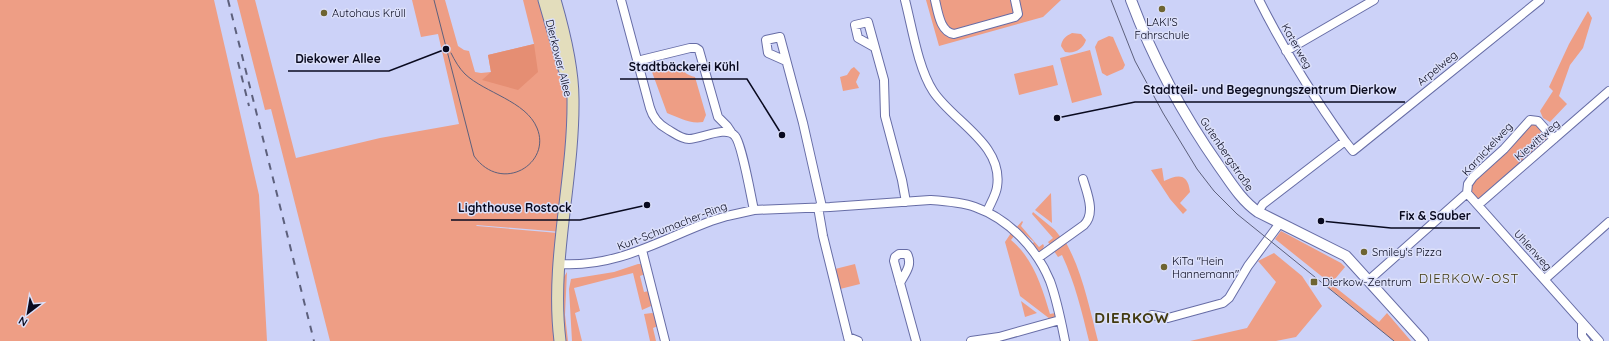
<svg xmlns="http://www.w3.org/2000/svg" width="1609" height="341" viewBox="0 0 1609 341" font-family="Quicksand,sans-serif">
<rect width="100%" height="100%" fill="#ccd2f8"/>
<path fill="#ee9e85" d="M0 0H214L259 195 267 341H0Z
M237 0H255L296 158 380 138 459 124 438 34 421 37 412 0H445L458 46 464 50 469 51 475 72 481 73 491 72 488 55 534 44 523 0H538L557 57H561L570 95 562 232 476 225 477 226 558 233 557 341H330L271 109 265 110Z
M926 0H1061L1043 17 939 46Z
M1588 11 1592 18 1583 48 1570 65 1559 96 1567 104 1550 122 1543 118 1540 111 1553 91 1549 87 1569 44Z
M1072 33 1081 34 1086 40C1083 49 1075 54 1065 52L1061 46C1062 39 1066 36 1072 33Z
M1109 36 1113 37 1125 65 1123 69 1107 76 1102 73 1095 47 1098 41Z
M1090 50 1102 95 1072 103 1060 58Z
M680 65C683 72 687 75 695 77L706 115 703 122C689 124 680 118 667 113L652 72Z
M1053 65 1058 85 1019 95 1014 74Z
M854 67 860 73 856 82 859 88 843 91 840 77 847 75 851 69Z
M1533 119 1554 139 1478 205 1467 193 1468 184Z
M1162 168 1164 181C1178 174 1188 173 1190 192L1180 203 1187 210 1183 214 1170 199 1151 170Z
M1051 193 1052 223 1035 210Z
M1033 212 1055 230 1062 239 1051 246 1048 242 1053 238 1032 214Z
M1022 221 1023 222 1021 226 1039 247 1043 244 1044 246 1042 251 1040 252 1032 244 1034 242 1020 230 1019 231 1016 228Z
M1281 231 1341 263 1345 267 1330 285 1340 281 1335 287 1379 322 1387 313 1411 341H1394L1328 287 1329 285 1325 279 1275 239Z
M1011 233 1014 236 1011 240C1033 258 1042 287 1050 314L1055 313 1056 318 1050 319 1020 296 1005 242Z
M1064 239C1082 270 1089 306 1098 341H1089C1082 312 1075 283 1062 255L1058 257 1052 248Z
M1274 253 1302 276 1322 306 1296 337 1276 341H1190L1247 328 1276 282 1258 261Z
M638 264H642L645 274 640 276 644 292 649 291 652 303 651 306 642 310 633 273 574 288 580 311 575 313 582 341H572L569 289 571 279 614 272Z
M855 264 860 284 840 289 835 269Z
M567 272 565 315 568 341H565L562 314V280Z
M1021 301 1037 313 1025 317Z
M652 313 654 314 658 326 653 328 656 341H650L644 314Z"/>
<path fill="#e58e73" d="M534 44 538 72 518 90 482 80 491 72 488 55Z"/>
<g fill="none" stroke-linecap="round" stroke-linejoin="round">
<defs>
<path id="minor" d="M621 0 650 108C653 118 658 124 667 129 674 133 681 139 689 139 701 139 726 125 735 136 742 144 751 197 754 210
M905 0C912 27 918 68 933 91 952 121 1004 144 997 187 996 195 990 204 987 212
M935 0C938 12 940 32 954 34L1015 17 1018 14 1015 0
M1259 0C1284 50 1313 96 1345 141
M874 47 858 38 855 25 868 22 884 80 885 116 902 180 906 202
M1286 51 1374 0
M637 61 690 48H696L699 50 718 117 727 126 731 132
M786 61 768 53 766 40 780 37 803 123 822 207
M1467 193 1599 341
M1478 205 1609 91
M818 207 823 236 849 341
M1258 212 1263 204 1345 141 1353 151 1540 0
M642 250 665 341
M1038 258 1084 225C1096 213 1087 193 1083 179
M559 264C616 268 660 240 711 221L727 216 754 210 830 207 930 200C945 201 961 202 975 207 1009 219 1037 249 1050 281 1057 300 1061 321 1065 341
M1545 279 1609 222
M1369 280 1467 193 1468 184 1473 177 1504 149 1530 120 1538 121 1554 139
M900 283C905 273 913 265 907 254H899L895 257 894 261 916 341
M1152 315 1168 318 1223 303 1229 298 1248 266 1280 223
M1582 322V336L1586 341
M848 337 858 341
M971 341 999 337 1060 320"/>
<path id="tertiary" d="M1131 0C1153 59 1183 115 1219 166 1231 183 1241 200 1258 212L1346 256 1423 341"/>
<path id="secondary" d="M544 0 564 69
M555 0C564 31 573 66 573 99 574 180 550 260 560 341"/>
</defs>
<use href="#minor" stroke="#676da6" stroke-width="10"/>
<use href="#tertiary" stroke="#676da6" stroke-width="12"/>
<use href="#secondary" stroke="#676da6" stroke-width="13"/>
<use href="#minor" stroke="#fff" stroke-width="8"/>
<use href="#tertiary" stroke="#fff" stroke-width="10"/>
<use href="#secondary" stroke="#e3ddbc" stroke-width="11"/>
<path stroke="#5d607c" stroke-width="1" d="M434 0 474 156C502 195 552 163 537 128 526 101 485 93 465 74 459 68 455 61 451 53
M1111 0 1135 61 1163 113 1197 169 1214 191 1237 214 1394 341"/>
<path stroke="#5d607c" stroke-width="2" stroke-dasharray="7 7" stroke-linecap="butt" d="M228 0 314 341
M238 62 249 106"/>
</g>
<g fill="#6e6431" stroke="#dce0fa" stroke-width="1.5">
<circle cx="1162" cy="9" r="4"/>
<circle cx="324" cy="13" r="4"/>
<circle cx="1364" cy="252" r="4"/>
<circle cx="1164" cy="267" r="4"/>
<rect x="1310" y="278" width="8" height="8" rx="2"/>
</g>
<g text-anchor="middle" stroke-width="3" stroke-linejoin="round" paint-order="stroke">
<g font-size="11" fill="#090a1f" stroke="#dce0fa" text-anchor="start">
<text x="332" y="17">Autohaus Krüll</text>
<text x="1162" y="26" text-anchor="middle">LAKI'S<tspan x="1162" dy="13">Fahrschule</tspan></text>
<text x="1372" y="256">Smiley's Pizza</text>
<text x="1172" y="265">KiTa "Hein<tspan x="1172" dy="13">Hannemann"</tspan></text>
<text x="1322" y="286">Dierkow-Zentrum</text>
</g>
<g font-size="11" fill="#090a1f" stroke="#dce0fa">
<text transform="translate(1297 46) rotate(60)" y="4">Katerweg</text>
<text transform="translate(559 58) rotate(76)" y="4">Dierkower Allee</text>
<text transform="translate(1437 68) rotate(-39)" y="4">Arpelweg</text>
<text transform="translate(1537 140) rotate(-41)" y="4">Kiewittweg</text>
<text transform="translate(1487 149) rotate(-47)" y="4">Karnickelweg</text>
<text transform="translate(1227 154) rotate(56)" y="4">Gutenbergstraße</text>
<text transform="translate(672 226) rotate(-21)" y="4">Kurt-Schumacher-Ring</text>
<text transform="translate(1533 250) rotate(48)" y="4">Uhlenweg</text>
</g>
<g font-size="13" letter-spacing="1" fill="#423a10" stroke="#dce0fa">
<text x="1469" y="283">DIERKOW-OST</text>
</g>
<g font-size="15" font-weight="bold" letter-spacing="1" fill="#423a10" stroke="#dce0fa">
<text x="1132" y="323">DIERKOW</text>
</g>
</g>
<path fill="none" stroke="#090a1f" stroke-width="1.5" d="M446 49L389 71H288M782 135L747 79H620M1057 118L1135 102H1405M647 205L580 220H451M1321 221L1391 228H1480"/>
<g fill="#090a1f" stroke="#dce0fa" stroke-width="1.5">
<circle cx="446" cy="49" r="4"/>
<circle cx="782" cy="135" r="4"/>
<circle cx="1057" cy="118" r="4"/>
<circle cx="647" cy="205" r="4"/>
<circle cx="1321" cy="221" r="4"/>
</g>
<g font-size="12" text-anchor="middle" font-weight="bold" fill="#090a1f" stroke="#dce0fa" stroke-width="3" stroke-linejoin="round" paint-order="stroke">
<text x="338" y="63">Diekower Allee</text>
<text x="684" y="71">Stadtbäckerei Kühl</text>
<text x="1270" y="94">Stadtteil- und Begegnungszentrum Dierkow</text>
<text x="515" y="212">Lighthouse Rostock</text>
<text x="1435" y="220">Fix &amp; Sauber</text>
</g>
<g transform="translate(28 313) rotate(211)" stroke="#dce0fa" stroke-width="3" paint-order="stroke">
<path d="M0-3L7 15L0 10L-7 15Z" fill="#090a1f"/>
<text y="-6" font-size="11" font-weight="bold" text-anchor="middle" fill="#090a1f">N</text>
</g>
</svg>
